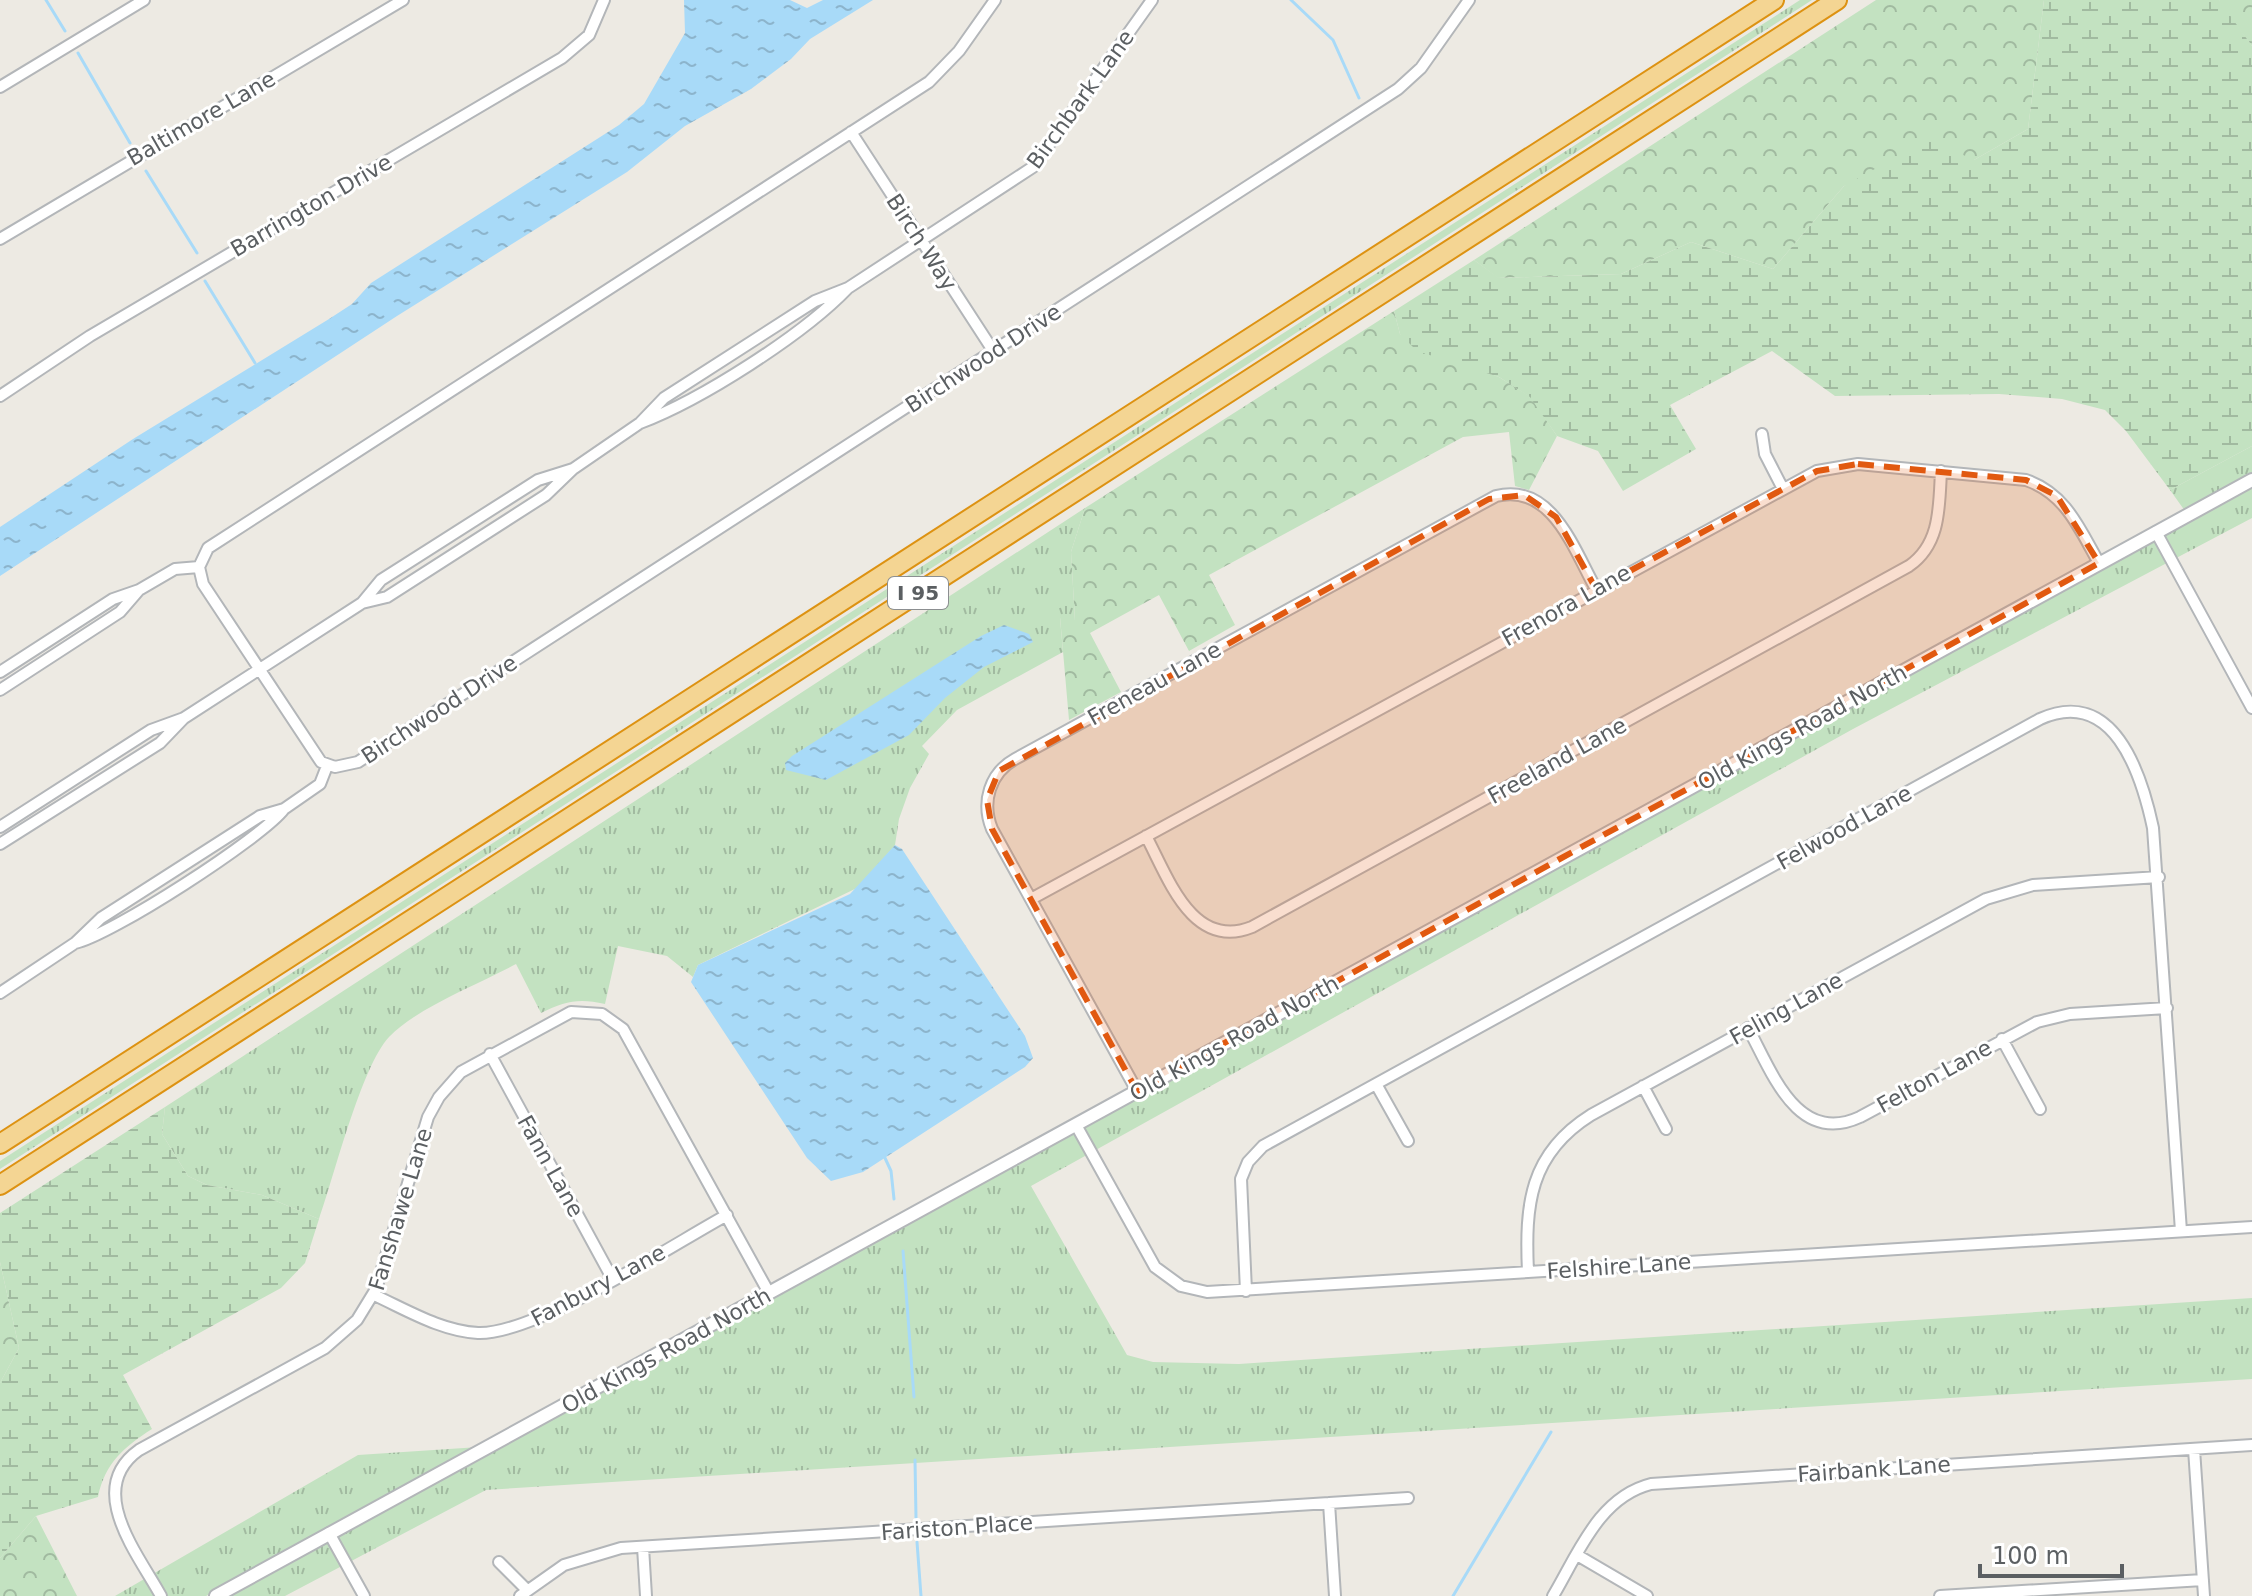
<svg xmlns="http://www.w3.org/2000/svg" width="2252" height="1596" viewBox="0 0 2252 1596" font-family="'DejaVu Sans',sans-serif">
<defs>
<pattern id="grass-tufts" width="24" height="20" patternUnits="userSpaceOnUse" patternTransform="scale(2)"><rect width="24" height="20" fill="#c3e2c1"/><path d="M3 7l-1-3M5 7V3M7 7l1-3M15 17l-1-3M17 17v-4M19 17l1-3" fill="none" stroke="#a1baa0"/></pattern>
<pattern id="forest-crowns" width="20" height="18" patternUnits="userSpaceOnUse" patternTransform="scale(2)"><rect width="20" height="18" fill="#c3e2c1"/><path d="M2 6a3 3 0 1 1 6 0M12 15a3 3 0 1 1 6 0" fill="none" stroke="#a1baa0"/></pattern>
<pattern id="wetland-marsh" width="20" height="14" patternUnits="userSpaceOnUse" patternTransform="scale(2)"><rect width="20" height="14" fill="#c3e2c1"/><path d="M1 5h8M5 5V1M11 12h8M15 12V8" fill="none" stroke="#a1baa0"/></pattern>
<pattern id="water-ripples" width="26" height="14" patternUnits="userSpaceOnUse" patternTransform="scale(2)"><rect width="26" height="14" fill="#a8daf8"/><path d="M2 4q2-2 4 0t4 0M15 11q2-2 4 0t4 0" fill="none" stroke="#8cb4cc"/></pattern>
</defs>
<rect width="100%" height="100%" fill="#edeae3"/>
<path fill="url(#grass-tufts)" d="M1800 0H1812L0 1169V1161Z
M2252 446V474L2185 511 2170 490Z
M2252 487V518L1853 729 1031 1186 1127 1355 1153 1362 1239 1364 2252 1298V1379L486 1490 285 1596H228Z
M1085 508 1071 552 1075 621 1060 618 1063 652 957 710 922 746 929 754 910 788 899 819 895 845 861 886 698 965 693 977 667 956 618 946 605 1004C579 998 565 1001 541 1013L516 964C479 984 418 1007 389 1037 361 1067 334 1177 319 1219L262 1195 207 1185 188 1176 162 1134 165 1107Z
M479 1447 206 1596H115L358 1455Z"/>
<path fill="url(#forest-crowns)" d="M1876 0H2044L2028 129 1974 160 1844 186 1773 269 1691 242 1621 274 1498 278 1474 260Z
M2219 0H2252V46L2220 4Z
M1394 311 1400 334 1460 363 1499 377 1531 397 1557 436 1529 490 1515 486 1509 432 1463 437 1209 575 1235 625 1189 651 1159 595 1090 633 1121 692 1069 720 1060 617 1075 620 1071 552 1085 508Z
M0 1262 19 1348 0 1383Z
M36 1516 77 1596H0V1558Z"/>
<path fill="url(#wetland-marsh)" d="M2044 0H2219L2252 46V446L2170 490 2126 431 2105 410 2062 399 1999 394 1835 396 1772 351 1670 405 1696 449 1623 491 1598 451 1557 436 1530 397 1499 377 1417 351 1400 334 1394 311 1474 260 1499 278 1621 274 1691 242 1773 269 1844 186 1929 139 1974 160 2028 129Z
M165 1107 162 1134 188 1176 207 1185 262 1195 319 1219 305 1263 281 1288 123 1375 152 1429C124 1447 105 1463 98 1497L36 1516 0 1558V1383L19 1348 0 1262V1213Z"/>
<path fill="url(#water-ripples)" d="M684 0H790L807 8 823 0H873L810 39 791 59 751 89 685 126 627 172 397 316 0 576V527L133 439 329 319 352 304 371 283 619 125 644 104 685 33Z
M1004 625 1029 634 1033 642 984 667 945 698 909 735 826 780 786 770 785 763 792 756 981 636Z
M895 845 902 849 1025 1036 1033 1058 1025 1067 863 1172 831 1181 807 1158 691 982 698 965 850 894Z"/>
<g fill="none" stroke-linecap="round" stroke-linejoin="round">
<path stroke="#a8daf8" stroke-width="3" d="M46 0 65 31
M1291 0 1333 40 1359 98
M78 53 130 143
M146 171 197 253
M205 281 255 363
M885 1158 891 1171 894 1199
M903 1251 914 1397
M915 1460 916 1518
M917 1542 921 1596
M1453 1596 1551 1432"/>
<defs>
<path id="minor" d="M995 0 959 51 929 82 208 548 199 567 203 584 321 762 335 767 358 762 1398 89 1421 68 1469 0
M0 87 144 0
M851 132 994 352
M0 239 403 0
M848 288 1033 167 1152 0
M0 396 90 336 562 58 589 35 604 0
M1762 434 1765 454 1782 487
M573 469 538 480 381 580 362 603 387 597 546 495 573 469 640 423 664 398 815 301 848 288C803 335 701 400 640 423
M2156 532 2252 708
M139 590 175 569 199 567
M0 672 113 599 139 590 120 612 0 690
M184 718 362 603
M284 809 320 784 327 766
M0 827 151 730 184 718 160 743 0 844
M1146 836C1168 877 1192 951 1252 927L1909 566C1941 544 1939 506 1941 471
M1031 899 1817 471 1858 464 2026 480C2066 494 2079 528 2099 563
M0 993 75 943 101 918 260 816 284 809C262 838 110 936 75 943
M1748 1028C1772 1072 1797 1146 1860 1117L2037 1022 2070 1014 2167 1008
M2002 1039 2040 1109
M490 1054 612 1278
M1376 1084 1408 1141
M1643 1086 1666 1129
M1137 1091 992 829C981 802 990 773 1015 759L1496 496C1552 482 1574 550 1596 589
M1076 1125 1155 1267 1181 1286 1207 1292 2252 1227
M1528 1272C1525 1205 1529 1154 1591 1115L1986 899 2033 885 2159 877
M1246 1291 1241 1179 1248 1162 1263 1146 2040 719C2113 686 2141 772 2153 828L2181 1231
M374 1295C407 1310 441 1331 478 1333 535 1335 672 1245 727 1215
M2194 1449 2204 1596
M1329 1503 1335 1596
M329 1533 364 1596
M643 1547 646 1596
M1577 1555 1647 1596
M499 1562 526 1589
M161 1596C138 1554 84 1489 139 1450L325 1348 357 1320 376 1289 428 1117 439 1097 461 1072 571 1012 602 1014 623 1029 769 1293
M520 1596 564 1565 621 1548 1408 1498
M1553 1596C1578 1554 1599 1497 1651 1484L2252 1445
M1940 1596 2203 1580"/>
<path id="tertiary" d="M216 1596 2252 480"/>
<path id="motorway" d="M0 1144 1774 0
M0 1185 1837 0"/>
</defs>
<use href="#minor" stroke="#b3b6b9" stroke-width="14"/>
<use href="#tertiary" stroke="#b3b6b9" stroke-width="16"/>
<use href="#motorway" stroke="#dd9212" stroke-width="22"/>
<use href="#minor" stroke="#fff" stroke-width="10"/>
<use href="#tertiary" stroke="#fff" stroke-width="12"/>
<use href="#motorway" stroke="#f4d593" stroke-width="18"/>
</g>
<path fill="#e15910" fill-opacity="0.2" stroke="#e15910" stroke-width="6" stroke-dasharray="16 10" stroke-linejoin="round" d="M1858 464 2026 480 2057 496 2099 563 1137 1091 992 829 987 800 999 771 1489 499 1524 495 1556 517 1596 589 1817 471Z"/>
<g text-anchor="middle" stroke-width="6" stroke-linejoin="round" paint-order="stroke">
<rect fill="#fff" stroke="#8c8f91" stroke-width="2" x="888" y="577" width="60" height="32" rx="6"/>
<g font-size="20" font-weight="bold" fill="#5b5f62">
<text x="918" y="600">I 95</text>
</g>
<g font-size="22" fill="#5b5f62" stroke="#fff">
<text transform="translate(1080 99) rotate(-54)" y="8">Birchbark Lane</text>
<text transform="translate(201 118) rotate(-30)" y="8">Baltimore Lane</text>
<text transform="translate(311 205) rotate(-30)" y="8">Barrington Drive</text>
<text transform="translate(922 242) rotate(57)" y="8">Birch Way</text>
<text transform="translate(983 358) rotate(-33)" y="8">Birchwood Drive</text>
<text transform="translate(1566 605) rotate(-29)" y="8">Frenora Lane</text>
<text transform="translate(1154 683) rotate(-29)" y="8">Freneau Lane</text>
<text transform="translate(439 709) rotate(-33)" y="8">Birchwood Drive</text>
<text transform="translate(1802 727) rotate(-29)" y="8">Old Kings Road North</text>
<text transform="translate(1557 760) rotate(-29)" y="8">Freeland Lane</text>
<text transform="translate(1844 827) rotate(-29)" y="8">Felwood Lane</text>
<text transform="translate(1786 1008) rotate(-29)" y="8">Feling Lane</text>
<text transform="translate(1234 1038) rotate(-29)" y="8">Old Kings Road North</text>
<text transform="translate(1934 1076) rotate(-29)" y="8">Felton Lane</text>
<text transform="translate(551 1166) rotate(61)" y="8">Fann Lane</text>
<text transform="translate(400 1209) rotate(-73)" y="8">Fanshawe Lane</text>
<text transform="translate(1619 1266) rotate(-4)" y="8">Felshire Lane</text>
<text transform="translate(598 1285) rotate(-28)" y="8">Fanbury Lane</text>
<text transform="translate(666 1350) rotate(-29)" y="8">Old Kings Road North</text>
<text transform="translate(1874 1469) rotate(-4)" y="8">Fairbank Lane</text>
<text transform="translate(957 1527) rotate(-4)" y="8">Fariston Place</text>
</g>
</g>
<path d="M1980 1564v12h142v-12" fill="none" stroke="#5b5f62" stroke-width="4"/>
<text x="1992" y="1564" font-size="24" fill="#5b5f62" stroke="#ffffff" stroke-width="6" paint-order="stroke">100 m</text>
</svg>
